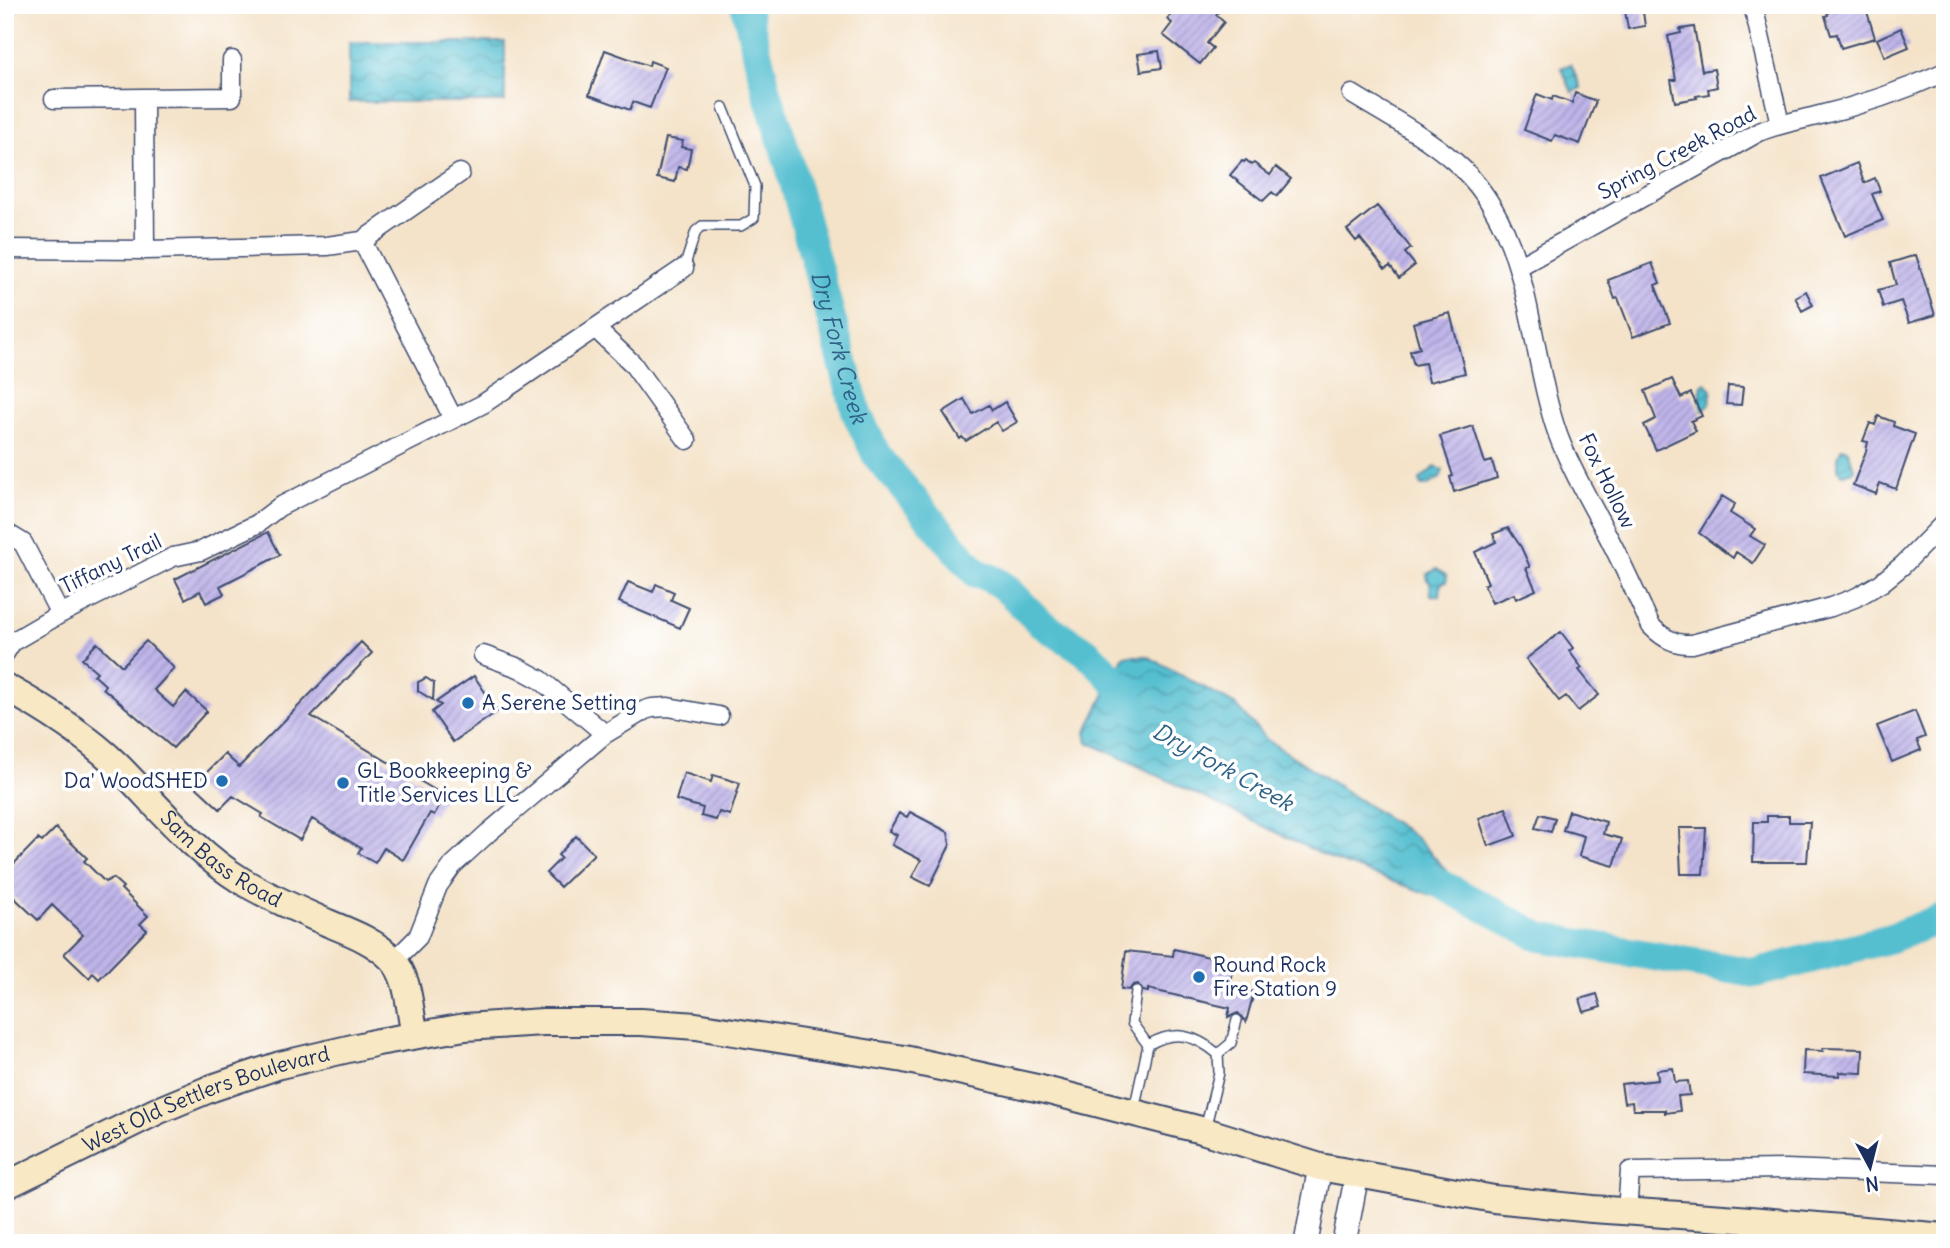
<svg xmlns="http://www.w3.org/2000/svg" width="1950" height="1248" viewBox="0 0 1950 1248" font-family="Delius,sans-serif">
<defs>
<pattern id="water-waves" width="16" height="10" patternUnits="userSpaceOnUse" patternTransform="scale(1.75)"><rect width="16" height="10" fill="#54bfd0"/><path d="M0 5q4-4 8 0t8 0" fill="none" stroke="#459cac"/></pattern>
<pattern id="building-hatch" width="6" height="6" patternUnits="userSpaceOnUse" patternTransform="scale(1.75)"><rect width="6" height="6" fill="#c0b5ea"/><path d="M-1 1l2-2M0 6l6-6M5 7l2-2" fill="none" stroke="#9b94c1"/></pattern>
</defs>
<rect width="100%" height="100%" fill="#fff"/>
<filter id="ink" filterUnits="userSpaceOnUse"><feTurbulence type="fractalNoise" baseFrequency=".0143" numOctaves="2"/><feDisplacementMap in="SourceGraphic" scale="14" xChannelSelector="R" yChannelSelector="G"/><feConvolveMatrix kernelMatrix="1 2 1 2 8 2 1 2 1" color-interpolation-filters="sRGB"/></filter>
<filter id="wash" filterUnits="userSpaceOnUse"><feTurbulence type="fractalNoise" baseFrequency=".00686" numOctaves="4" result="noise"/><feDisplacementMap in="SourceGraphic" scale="28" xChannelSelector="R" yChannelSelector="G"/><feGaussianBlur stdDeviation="1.57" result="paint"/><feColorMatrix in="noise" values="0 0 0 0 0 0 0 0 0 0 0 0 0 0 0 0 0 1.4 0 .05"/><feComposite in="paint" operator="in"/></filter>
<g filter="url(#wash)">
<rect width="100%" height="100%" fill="#f4e3c9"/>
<path fill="url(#water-waves)" stroke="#387797" stroke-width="2" d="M349 42H505V102H349Z
M1571 64 1581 88 1572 92 1561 68Z
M1706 383 1712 390 1709 404 1703 411 1699 399 1702 385Z
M1842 448 1848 450 1854 468 1853 471 1843 474 1838 469V457Z
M1435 467 1443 470 1440 478 1427 486H1421L1420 480Z
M1437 569 1447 576 1446 582 1441 583 1440 596 1431 595 1430 582 1428 581 1427 574Z
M1124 656H1147L1236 705 1266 739 1416 837 1447 871 1451 902 1336 861 1088 742 1086 732Z"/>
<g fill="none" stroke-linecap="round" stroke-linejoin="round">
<g stroke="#54bfd0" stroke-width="30">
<path id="s1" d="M745 5 767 92 789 163 857 414 877 456 976 573C1006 580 1018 603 1040 622 1054 634 1072 641 1086 652 1105 669 1122 689 1136 710"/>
<path d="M1413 869 1540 937 1755 973 1891 938 1945 917"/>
</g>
</g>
<g id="blocks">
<path fill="url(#building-hatch)" d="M1178 5H1224L1216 15 1224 22 1207 43 1213 48 1200 64 1163 35 1172 23 1167 19Z
M1624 5H1642L1645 26 1628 29Z
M1826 5H1865L1875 38 1841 48 1837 34 1831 35 1825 16 1828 15Z
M1694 27 1702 71 1714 69 1717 87 1708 89 1709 94 1696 96 1697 98 1675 102 1671 80H1676L1668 36 1681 33 1680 29Z
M1901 28 1909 47 1885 57 1877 39Z
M605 50 649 66 650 61 666 67 650 108 633 102 630 110 589 95Z
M1159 51 1162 68 1141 71 1138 54Z
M1575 93 1596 101 1580 144 1555 135 1552 141 1524 130 1537 94 1552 100 1553 96 1572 103Z
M666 138 683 141 681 147 691 149 687 169 678 167 675 182 657 178Z
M1246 160 1252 165 1254 163 1270 175 1276 167 1291 179 1277 196 1272 192 1263 201 1230 175 1242 161 1244 162Z
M1857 163 1864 183 1875 178 1880 191 1872 194 1883 220 1845 236 1821 178Z
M1377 206 1411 248 1405 253 1415 265 1399 278 1390 266 1385 269 1360 238 1356 241 1347 230Z
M1916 255 1935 315 1909 323 1901 301 1883 307 1878 290 1896 285 1890 263Z
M1652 263 1660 283 1655 285 1670 323 1633 337 1618 298 1615 299 1608 280Z
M1806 291 1813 305 1802 311 1795 297Z
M1450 313 1465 373 1429 382 1425 363 1414 365 1410 351 1420 348 1413 323Z
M1672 379 1681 398 1691 393 1702 416 1691 421 1696 431 1656 450 1644 425 1656 419 1645 391Z
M1728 386 1743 387 1741 405 1726 404Z
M964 399 973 414 989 405 992 410 1005 402 1017 422 1002 431 996 422 966 441 962 437 960 439 943 412Z
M1878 416 1894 422 1893 426 1915 434 1896 489 1880 483 1876 494 1853 485 1866 451 1868 442 1863 441 1870 423 1875 425Z
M1473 426 1485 463 1492 461 1497 478 1454 492 1450 477 1453 476 1440 436Z
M1722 496 1735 504 1730 513 1755 529 1750 536 1765 545 1753 563 1736 552 1733 558 1699 533Z
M1508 528 1521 547 1530 567 1526 568 1536 590 1516 599 1514 594 1492 603 1484 585 1488 583 1475 552 1496 542 1493 534Z
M268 532 280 555 220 586 224 594 206 603 200 591 185 599 175 579Z
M628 582 653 592 656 584 674 592 671 600 689 608 680 628 619 602Z
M1561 632 1573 648 1569 651 1582 668 1579 670 1599 695 1578 711 1566 696 1559 701 1526 659Z
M146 641 174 668 154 690 173 707 186 692 207 711 173 748 103 688 105 685 94 675 97 672 82 659 97 643 122 666Z
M361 642 372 653 311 716 445 796 434 815 430 813 403 860 384 848 375 863 358 853 361 848 312 819 300 840 261 817 263 814 233 796 220 809 194 785 225 754 239 767Z
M474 676 498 711 453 742 432 712 441 705 436 702Z
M426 678 434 683 433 700 418 691V682Z
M1915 711 1925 737 1917 740 1921 750 1892 762 1877 726Z
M684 773 711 782 713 775 740 783 730 815 719 812 716 820 701 816 703 808 676 800Z
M1506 808 1516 836 1488 846 1479 818Z
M1569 811 1606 822 1603 834 1622 839 1614 866 1579 856 1584 836 1563 830Z
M910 812 948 832 950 845 930 886 912 877 921 860 892 845 897 835 889 831 899 813 907 817Z
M1540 814 1555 818 1551 832 1535 828Z
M1767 816H1789V822H1810L1807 862H1753L1754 822H1767Z
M56 828 87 858 84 861 105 882 113 878 123 887 121 889 148 916 140 924 147 930 99 979 93 973 89 978 64 954 83 935 52 905 38 920 5 889V873L38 839 42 842Z
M1679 828H1706L1703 874H1681Z
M576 836 594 854 560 887 546 873 561 858 558 855Z
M1174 949 1235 963 1229 986 1254 992 1246 1022 1238 1013 1228 1017 1230 1008 1148 989V992L1143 991 1138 984 1133 985 1129 990 1121 989 1126 951 1173 956Z
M1597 994 1601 1007 1584 1012 1580 999Z
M1823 1048 1863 1049 1862 1073 1839 1072V1076L1803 1074 1804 1050 1823 1051Z
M1673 1068 1675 1082 1688 1081 1690 1095 1678 1096 1680 1111 1665 1113V1110H1633L1632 1102 1624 1103 1621 1084 1658 1080 1657 1070Z"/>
</g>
</g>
<g filter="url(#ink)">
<use href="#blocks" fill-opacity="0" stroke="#3c4a6e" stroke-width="2"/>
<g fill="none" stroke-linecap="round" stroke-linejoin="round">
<defs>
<path id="service" d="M684 268 696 231 702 226H741L754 218 755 186 723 107
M1136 991 1132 1023 1148 1045
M1218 1054 1231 1043 1237 1020
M1134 1110 1148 1045C1175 1029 1195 1035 1218 1054L1219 1073 1205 1129"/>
<path id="minor" d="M1753 5 1780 124
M1352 94C1386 115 1424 135 1454 161 1534 229 1526 345 1558 435 1572 473 1594 508 1612 544 1626 571 1638 599 1651 626 1663 638 1675 645 1692 644L1831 607 1857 597 1881 583 1903 565 1945 522
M54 99 232 97V60
M144 99 145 250
M362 241 453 418
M5 249 145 250 327 246 362 241 460 173
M1518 267 1759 132C1778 124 1796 121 1816 116 1859 106 1905 90 1945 72
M596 329 632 363 687 440
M5 532 23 543 60 614
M5 653 12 642 60 614 173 557 201 551 257 524 279 507 483 404 684 268
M483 655 519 668 541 680 605 734
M394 961 418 937 438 886 453 865 488 833 605 734 645 710 652 708 668 707 719 716
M1627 1212 1630 1171 1786 1169 1945 1175"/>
<path id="tertiary" d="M1306 1243 1320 1167
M1344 1243 1357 1174"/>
<g id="secondary">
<path id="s2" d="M5 687C45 709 86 735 118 766 158 806 194 852 242 881 270 898 299 910 328 923 350 932 375 941 392 959 410 978 409 1011 415 1034"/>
<path id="s3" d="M5 1186 157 1111 212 1088 280 1065 378 1042 465 1027 543 1022H641L696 1026 904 1059 1041 1089 1205 1131 1320 1167 1494 1199 1592 1209 1738 1219 1945 1237"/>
</g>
</defs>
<use href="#service" stroke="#3c4a6e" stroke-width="12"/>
<use href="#minor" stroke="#3c4a6e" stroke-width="21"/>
<use href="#tertiary" stroke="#3c4a6e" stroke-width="26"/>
<use href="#secondary" stroke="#3c4a6e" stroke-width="30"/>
<use href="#service" stroke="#fff" stroke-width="9"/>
<use href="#minor" stroke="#fff" stroke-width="18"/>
<use href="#tertiary" stroke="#fff" stroke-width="23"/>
<use href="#secondary" stroke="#f8e8c3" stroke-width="26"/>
</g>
</g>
<g fill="#1f6fb2" stroke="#fff" stroke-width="2.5">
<circle cx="468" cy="703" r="7"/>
<circle cx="222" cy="781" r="7"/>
<circle cx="343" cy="783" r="7"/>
<circle cx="1199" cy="977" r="7"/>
</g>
<g text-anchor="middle" stroke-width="7" stroke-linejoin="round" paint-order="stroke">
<g font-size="21" fill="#1b2f5e" stroke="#fff">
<text transform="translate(1677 153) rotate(-28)" y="7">Spring Creek Road</text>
<text transform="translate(1607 481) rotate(64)" y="7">Fox Hollow</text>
<text transform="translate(111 564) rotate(-26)" y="7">Tiffany Trail</text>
<text dy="7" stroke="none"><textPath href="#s2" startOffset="278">Sam Bass Road</textPath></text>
<text dy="7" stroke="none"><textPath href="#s3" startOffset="220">West Old Settlers Boulevard</textPath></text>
</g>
<g font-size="21" fill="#1b2f5e" stroke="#fff" text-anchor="start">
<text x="482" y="710">A Serene Setting</text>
<text x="357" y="778">GL Bookkeeping &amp;<tspan x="357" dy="24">Title Services LLC</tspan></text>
<text x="208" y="788" text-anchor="end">Da' WoodSHED</text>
<text x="1213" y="972">Round Rock<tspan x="1213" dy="24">Fire Station 9</tspan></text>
</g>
<g font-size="23" font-style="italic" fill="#2f6186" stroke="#fff">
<text dy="8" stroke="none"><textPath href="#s1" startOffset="355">Dry Fork Creek</textPath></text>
<text transform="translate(1223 767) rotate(29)" y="8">Dry Fork Creek</text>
</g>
</g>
<rect width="1950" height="1248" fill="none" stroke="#fff" stroke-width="28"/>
<g transform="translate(1870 1167) rotate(173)" stroke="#ffffff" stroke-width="5" paint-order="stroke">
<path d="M0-5L12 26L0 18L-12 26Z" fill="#1b2f5e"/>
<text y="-10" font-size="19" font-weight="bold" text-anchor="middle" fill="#1b2f5e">N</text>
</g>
</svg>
